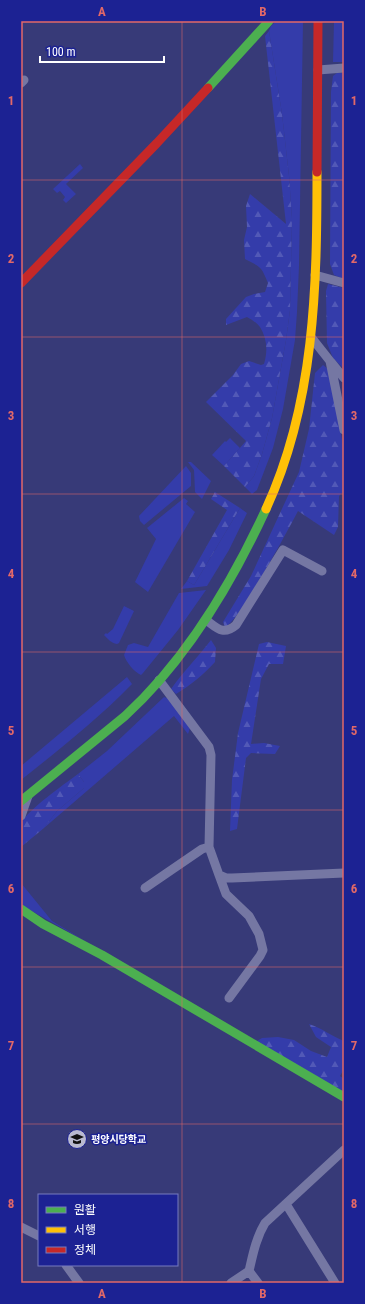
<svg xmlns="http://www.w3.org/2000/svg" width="365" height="1304" viewBox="0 0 365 1304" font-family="'Roboto Condensed','Noto Sans KR',sans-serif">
<defs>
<pattern id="forest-firs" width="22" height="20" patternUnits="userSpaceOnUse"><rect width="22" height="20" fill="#343caa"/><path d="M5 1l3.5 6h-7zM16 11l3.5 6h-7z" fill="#5259b7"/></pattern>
</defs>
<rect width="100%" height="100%" fill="#373a78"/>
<path fill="#343caa" d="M276 21H303L299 266 297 312 295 340 283 409 273 448 257 490 252 494 245 487 254 476 262 454 272 418 286 340 290 310 292 219 289 176 282 114 269 31 271 26Z
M334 21H344V62H333Z
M80 164 83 168 66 184 76 194 66 203 63 200 65 197 60 191 57 193 53 189Z
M230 438 240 448 224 466 212 455 225 441 226 442Z
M188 462H191L211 481 202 499 195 492 194 470Z
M186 466 191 473V486L144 525 140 521 139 516Z
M184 498 188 501 186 504 195 512 148 592 135 582 156 539 147 528Z
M240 508 247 513 229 550 207 586 181 589 187 581 194 585Z
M206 590 178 630 143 673 141 675C134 672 126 662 124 655L128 645 134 643 148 647 179 593Z
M124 606 134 611 119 643 117 644C111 643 108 639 104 635L106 633 107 634 113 629Z
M127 677 132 684C98 719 60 749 21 780V766Z
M164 697 169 699 190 728 188 734 174 716 44 828 57 811 84 788V782L78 774 107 751Z
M21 883 52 921 87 942 21 905Z"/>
<path fill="url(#forest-firs)" d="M269 31 282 114 289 176 292 219 290 310 286 340 272 418 262 454 254 476 245 487 224 466 246 441 206 402 233 375 241 364 249 361 261 365 264 364C268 351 267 338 260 327 257 323 251 319 247 317L226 325V319L246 297 254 294 265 292 268 283C261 265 260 267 245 259L244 240 247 227 246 206 250 194 286 224 265 36Z
M337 73H344V279L334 275 330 264 331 92 333 76Z
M328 284 344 288V369L333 358 327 343 326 291Z
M323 365 329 370 344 450V491L339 496 338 527 334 535 298 511C288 530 239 622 225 627L223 622 251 576 299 472 309 429 315 373Z
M215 492 240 508 194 585 187 581 227 510 211 499Z
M211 640 216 648 215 662C203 675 191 685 176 694L171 689C183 672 198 657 211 640Z
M267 642 286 646 283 664H269L261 679 251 744 264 743 280 746 275 754 251 753 246 758 237 829 230 831 232 780 238 733 259 644Z
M78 774 84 782V788L57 811 44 828 21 847V823C29 809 63 785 78 774Z
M309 1024C322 1028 331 1036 344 1041V1069L340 1076 344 1079V1094L254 1043 262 1038 278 1037 294 1040 311 1051 327 1057 331 1047 316 1037Z"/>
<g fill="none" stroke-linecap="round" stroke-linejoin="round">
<path stroke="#7577a3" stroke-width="9" d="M318 70 344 68
M21 83 24 80
M315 275 344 283
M311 337 330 361 344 430
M331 362 344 378
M206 620C217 628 223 636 236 625L283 550 322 571
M159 680 209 747 211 755 209 847 219 875 226 878H232L344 873
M21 816 28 796
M219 875 226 894 249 916 259 934 263 950 260 956 229 998
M145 888 202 849 209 847
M286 1204 335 1283
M21 1227 39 1236
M66 1265 79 1283
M249 1271 258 1283
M231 1283 249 1271C253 1254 256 1238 265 1223L344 1150"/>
<path stroke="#4caf50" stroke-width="9" d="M208 88 269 21
M21 801 125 716C187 659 231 585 266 509
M21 909 43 924 102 955 344 1097"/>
<path stroke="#ffc107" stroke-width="9" d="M266 509C315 403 317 286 317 172"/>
<path stroke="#c62828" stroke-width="9" d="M317 172 318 21
M21 283 157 143 208 88"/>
</g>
<path fill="none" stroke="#e26868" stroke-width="1" stroke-opacity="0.55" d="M182 21V1283M21 180H344M21 337H344M21 494H344M21 652H344M21 810H344M21 967H344M21 1124H344"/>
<defs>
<symbol id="university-disc" viewBox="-11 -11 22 22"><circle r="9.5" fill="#b9bad0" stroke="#1c2293"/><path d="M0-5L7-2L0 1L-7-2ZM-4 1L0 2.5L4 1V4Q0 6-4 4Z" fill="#111"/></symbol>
</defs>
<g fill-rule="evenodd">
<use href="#university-disc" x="66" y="1128" width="22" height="22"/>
</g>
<g text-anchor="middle" stroke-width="3" stroke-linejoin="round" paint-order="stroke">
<g font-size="10" font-weight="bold" fill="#fff" stroke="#1c2293" text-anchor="start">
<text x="91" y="1143">평양시당학교</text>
</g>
</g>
<rect width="365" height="1304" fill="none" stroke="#1c2293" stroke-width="44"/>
<rect x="38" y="1194" width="140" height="72" fill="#1c2293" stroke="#777abe"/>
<rect x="46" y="1207" width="20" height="6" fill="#4caf50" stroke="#777abe"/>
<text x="74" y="1214" font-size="12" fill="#ffffff">원활</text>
<rect x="46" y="1227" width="20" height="6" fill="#ffc107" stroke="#777abe"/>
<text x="74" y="1234" font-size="12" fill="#ffffff">서행</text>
<rect x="46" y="1247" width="20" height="6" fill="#c62828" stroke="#777abe"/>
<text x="74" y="1254" font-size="12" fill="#ffffff">정체</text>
<path d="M40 56v6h124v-6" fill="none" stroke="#ffffff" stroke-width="2"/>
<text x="46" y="56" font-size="12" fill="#ffffff" stroke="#1c2293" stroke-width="3" paint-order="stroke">100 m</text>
<rect x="22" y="22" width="321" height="1260" fill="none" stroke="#e26868" stroke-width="1.5"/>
<g font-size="13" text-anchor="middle" font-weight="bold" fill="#e26868">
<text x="102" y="16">A</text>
<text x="263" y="16">B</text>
<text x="11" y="105">1</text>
<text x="354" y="105">1</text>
<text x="11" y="263">2</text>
<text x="354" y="263">2</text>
<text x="11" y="420">3</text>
<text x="354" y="420">3</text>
<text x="11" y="578">4</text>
<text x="354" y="578">4</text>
<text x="11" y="735">5</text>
<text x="354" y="735">5</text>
<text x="11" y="893">6</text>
<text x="354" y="893">6</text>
<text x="11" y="1050">7</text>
<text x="354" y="1050">7</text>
<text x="11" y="1208">8</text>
<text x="354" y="1208">8</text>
<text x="102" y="1298">A</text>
<text x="263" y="1298">B</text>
</g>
</svg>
